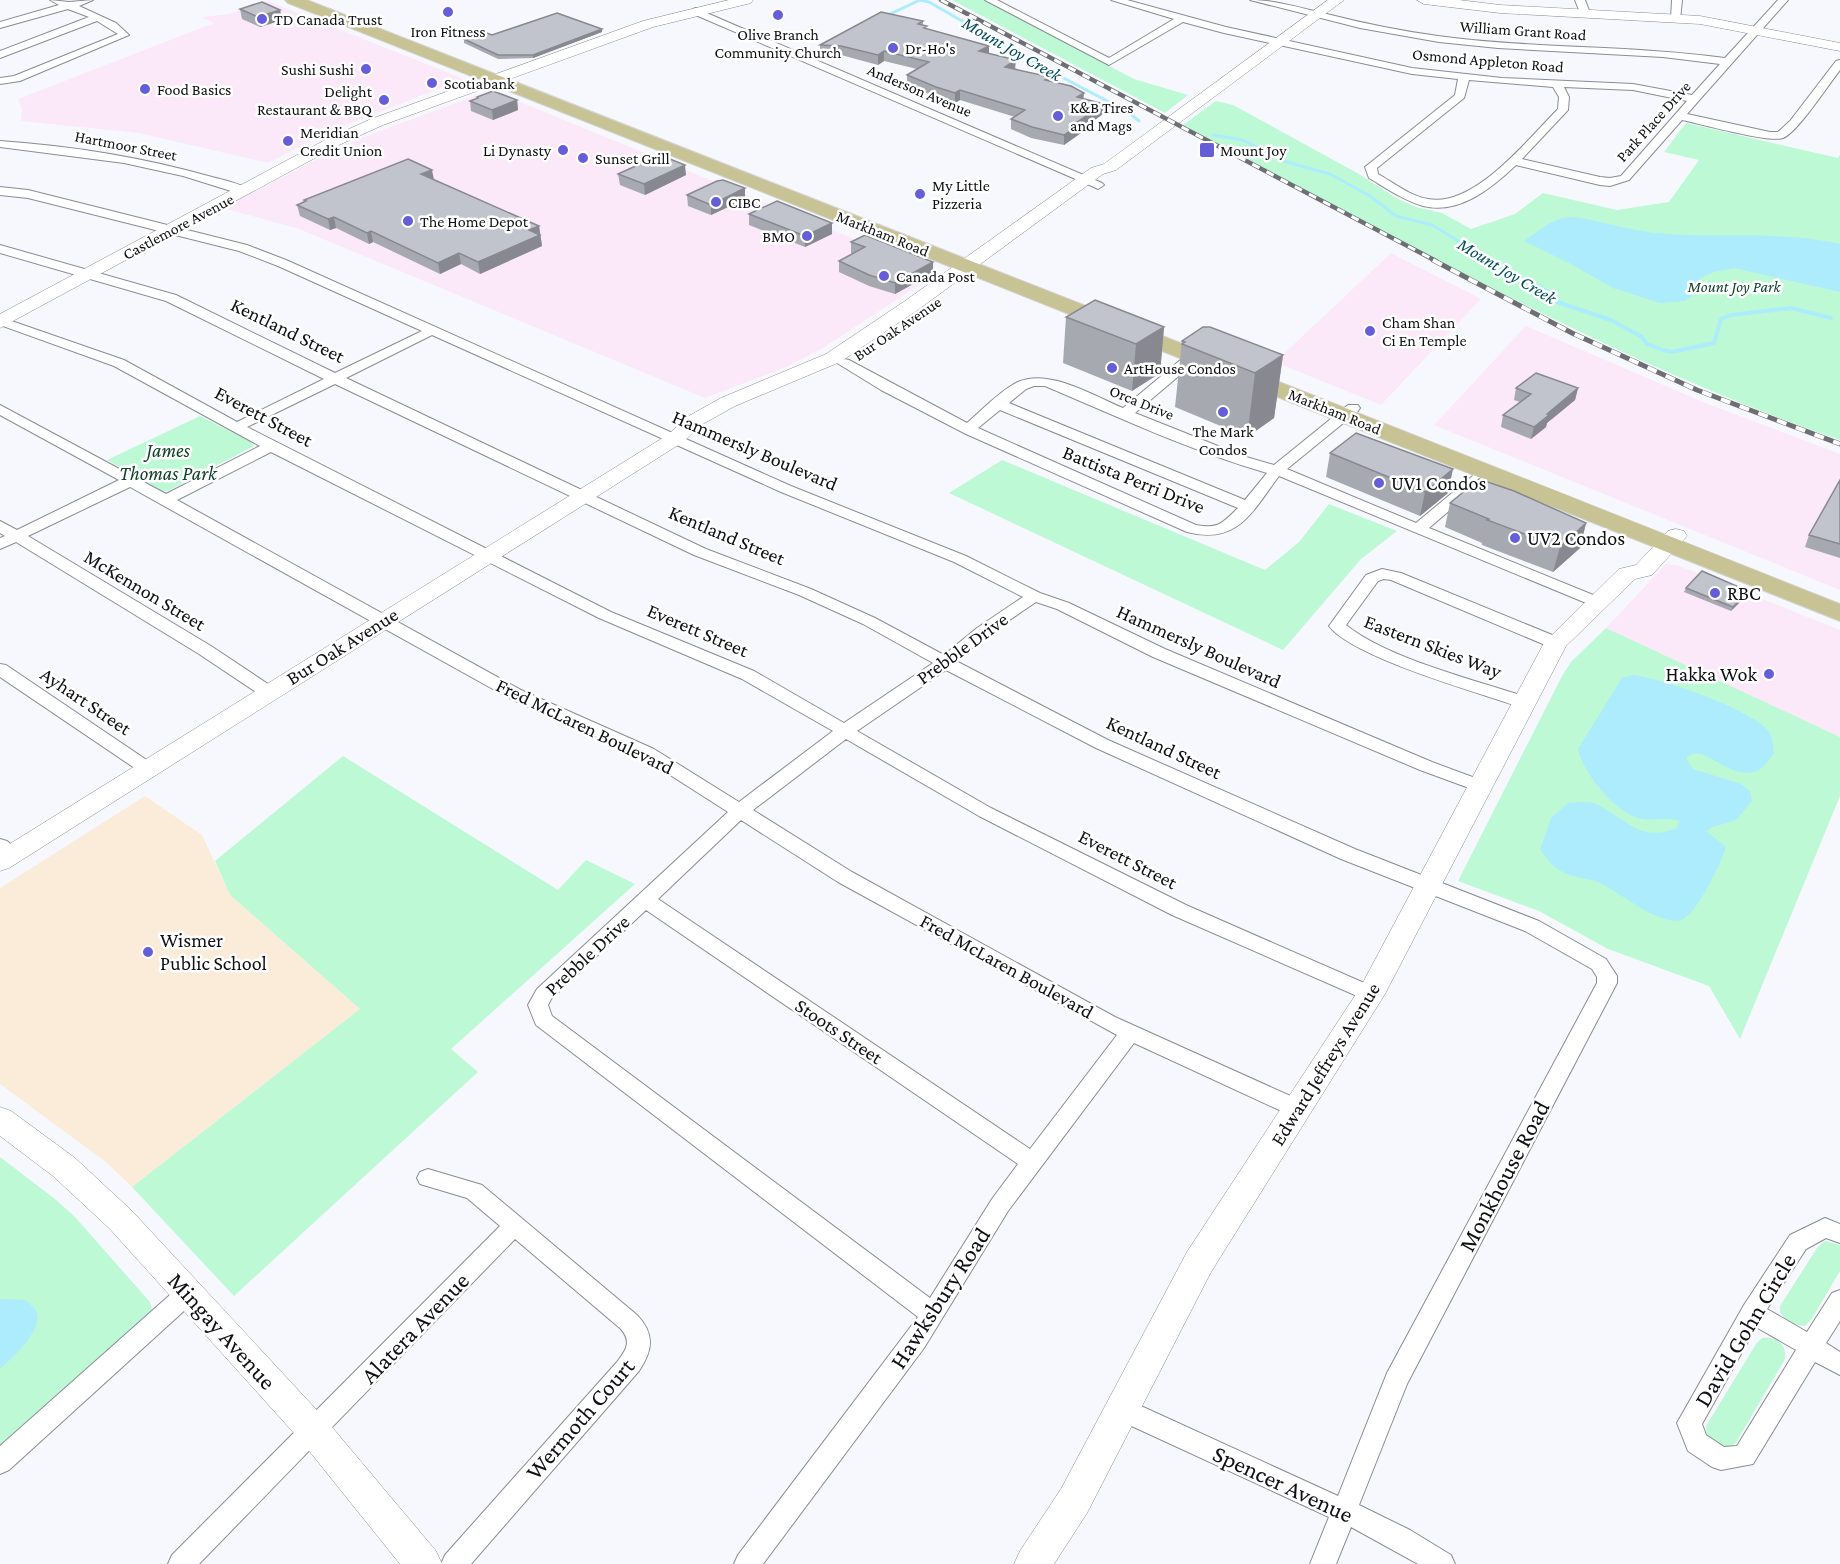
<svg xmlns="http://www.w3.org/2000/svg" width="1840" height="1564" viewBox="0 0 1840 1564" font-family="'Crimson Pro',serif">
<rect width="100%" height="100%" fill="#f7f8fe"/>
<path fill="#fbe8f9" d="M268 1 464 79 328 132 268 163 139 133 21 121 22 109 18 99 214 23 202 17 229 14Z
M491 90 937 273 823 348 786 367 705 398 299 229 223 208 348 143Z
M1391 253 1481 299 1381 405 1275 362Z
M1526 326 1708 404 1840 454V590L1434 425Z
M1666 564 1677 565 1840 630V737L1606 628Z"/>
<path fill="#fbecd9" d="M145 796 202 835 230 895 360 1009 132 1187 107 1163 0 1084V888Z"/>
<path fill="#bdf9d4" d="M952 0H984L1134 79 1188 95 1165 113Z
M1216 101 1233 105 1359 174 1398 199 1416 207 1442 213 1471 229 1515 214 1543 193 1617 210 1669 202 1699 160 1664 152 1686 123 1838 158 1840 155V440C1609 361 1399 238 1183 125Z
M200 416 250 441 254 446 168 491H162L107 460Z
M1002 460 1265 570 1299 542 1329 504 1397 531 1361 559 1283 650 949 493Z
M1606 628 1840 737V796L1740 1039 1709 986 1608 949 1539 911 1458 881 1562 676 1571 662Z
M343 756 558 890 586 860 635 884 451 1049 478 1072 234 1296 132 1187 360 1009 230 895 215 861Z
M0 1157 55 1199 75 1217 150 1302 152 1310 0 1448Z
M1825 1241 1840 1245V1271L1811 1320 1805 1326C1793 1325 1787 1322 1780 1312V1306L1817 1248Z
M1762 1338C1777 1336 1789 1346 1784 1361L1735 1444C1723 1450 1717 1444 1707 1437L1706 1426 1756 1344Z"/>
<path fill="#adecfc" d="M1575 217C1604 222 1636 232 1666 234 1724 238 1783 231 1840 244V292L1734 268 1714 272 1700 278 1691 297 1684 301 1660 303 1613 288 1571 264 1524 241 1548 224 1562 218Z
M1633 675C1660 678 1754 710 1769 732 1773 738 1773 747 1774 754 1769 760 1763 768 1757 771 1728 782 1703 740 1686 758L1693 769 1741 784 1750 791 1752 801 1736 820 1710 828 1707 832 1726 847C1722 862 1696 916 1681 920 1658 926 1619 891 1598 882 1587 878 1574 878 1563 872 1553 868 1547 858 1540 850L1551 818 1568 803C1576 803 1589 801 1596 804 1627 819 1639 843 1677 828L1680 821C1666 816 1651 822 1638 818 1613 810 1584 774 1578 749L1622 678Z
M0 1299 26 1300C29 1303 34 1307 36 1311 45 1329 12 1358 0 1369Z"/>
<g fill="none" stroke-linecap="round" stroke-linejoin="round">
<path stroke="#adecfc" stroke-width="3" d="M886 16 920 0 929 2 1037 64 1128 112 1139 121
M1213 135 1243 140 1283 161 1330 174 1370 196 1396 216 1432 225 1491 261"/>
<path stroke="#adecfc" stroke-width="4" d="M1488 260 1549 292 1555 296 1557 302 1611 320 1642 337 1647 344 1663 350 1672 352 1714 343 1721 319 1731 315 1791 308 1831 318"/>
<defs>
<path id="street" d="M50 0 69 2 93 0 79 6 116 23 129 35 20 81 0 84V78L14 76 118 34 97 21 0 58V51L89 17 68 9 0 28V22L59 5Z
M985 0H997L1109 58 1174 19 1111 0H1127L1226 27 1412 68 1502 78 1633 84 1692 95 1720 64 1663 57 1498 48 1439 42 1360 28 1250 0C1277 0 1304 9 1331 15 1366 24 1402 31 1438 36 1534 49 1630 45 1725 58L1778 0H1788L1687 114 1770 132H1778L1790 121 1836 61 1840 60V70C1829 84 1797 133 1783 138 1769 143 1701 124 1682 120L1629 180 1610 186 1600 185 1516 165C1492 188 1459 215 1423 206 1403 200 1386 188 1369 178L1365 167 1455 95 1458 79 1412 74 1224 33 1183 22 1109 65ZM1469 80 1553 87 1559 97 1558 109C1528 139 1474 208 1428 199 1410 196 1394 183 1378 174L1377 168 1464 98ZM1564 87 1633 90 1687 101 1621 176 1610 178 1600 177 1522 159 1568 110 1569 97Z
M1575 0H1585L1590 13 1589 15H1581Z
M1672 0H1682L1680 20 1671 18Z
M695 8 1102 183 1104 185 1098 189 1094 187 691 13 690 11Z
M0 141C72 146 142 157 212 177 223 180 241 183 250 191L244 195 183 176 124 163 0 147Z
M0 187 28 190 247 245 286 260 791 486 966 556 1040 593 1069 603 1165 649 1432 762 1486 782 1489 786 1486 790 1480 792 1420 770 1153 657 1057 609 1036 602 989 634 956 661 1108 740 1355 849 1539 921 1606 959 1617 976V983L1407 1384 1359 1505 1410 1530 1451 1555 1455 1564H1418L1351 1527 1336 1564H1310L1329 1517 1112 1417 1109 1409 1112 1401 1121 1398 1130 1401 1338 1496 1387 1373 1597 983V977L1592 969 1525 931 1341 859 1096 748 946 670 857 731 991 808 1186 905 1378 989 1381 994 1378 999 1371 1001 1364 999 1172 915 979 816 846 739 753 810 852 872 1115 1017 1306 1103 1309 1109 1306 1115 1298 1117 1290 1115 1134 1043 1008 1211 924 1348 763 1564H734L738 1555 918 1317 536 1025 528 1005 537 989 728 812 642 757 509 698 130 487 28 536 211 646 274 688 277 692 274 696H262L199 654 16 542 0 549V538L5 536 0 533V521L17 530 119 480 0 415V405L166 494 260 446 114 366 0 325V317L124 360 237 422 324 379 166 301 0 253V245L176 295 335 373 422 331 278 266 239 251 28 198 0 195ZM432 335 781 492 954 562 1023 597 977 628 944 655 875 618 811 589 706 549 346 378ZM335 384 694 555 799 595 863 624 933 663 844 723 754 671 611 612 247 427ZM271 452 599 618 742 679 833 731 739 802 654 749 521 690 177 500ZM741 820 838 882 1117 1035 1030 1149 658 899ZM646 910 1018 1164 992 1199 930 1298 552 1016 548 1005 551 999Z
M1195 351 1202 355 1200 358 1135 413 1243 456 1274 465 1348 405H1358L1360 408 1358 411 1287 469 1416 523 1481 469H1491L1493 472 1491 475 1429 528 1603 599 1605 602 1603 605H1591L1279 476C1252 512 1238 545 1187 532L966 434 881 390 837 363 844 359 849 360 967 423C981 411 1001 390 1018 382 1049 368 1094 396 1123 408L1190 352ZM1034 386H1045C1118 417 1191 451 1267 473L1245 500 1009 403 1026 389ZM1000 410 1238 508C1221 524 1219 529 1196 525L978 428Z
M1382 569 1401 573 1562 639 1564 643 1562 647H1550L1391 580 1384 579 1378 581 1346 625C1388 659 1476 680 1529 698L1532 702 1529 706H1517C1476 692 1352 657 1329 626L1366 575Z
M0 664 6 665 154 765 157 769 154 773H142L0 677Z
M0 839 7 841 22 854 20 859 13 860 0 854Z
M428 1169 482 1185 637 1315C655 1334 653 1350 639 1371L471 1564H441L445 1555 617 1362C626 1350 632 1342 621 1329L515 1239 199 1564H168L172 1555 500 1226 467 1198 420 1184 417 1178 420 1172Z
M1825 1218 1840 1224V1243L1826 1238 1806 1249 1767 1309 1807 1332 1832 1293 1840 1290V1321L1826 1343 1840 1352V1375L1815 1362 1753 1464 1721 1470 1712 1467 1688 1451 1677 1423 1744 1305 1790 1235ZM1756 1327 1796 1350 1737 1446 1724 1447 1706 1435 1702 1424Z
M188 1283 196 1286 200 1293 196 1300 9 1470 0 1474V1446L180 1286Z"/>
<path id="secondary" d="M729 0H753L751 3 653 27 383 125 339 145 0 328V314L327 139 371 119 643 21Z
M1328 0H1344L1116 170 1103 174 919 309 840 362 735 406 701 425 683 442 9 868 0 871V850L669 434 687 417 721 398 826 354 905 301 1091 168 1104 164Z
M1417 0H1459L1500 5 1700 16 1840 43V51L1700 24 1500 13 1424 4Z
M1676 529 1684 531 1687 536 1652 575 1635 579 1566 646 1385 994 1211 1272 1087 1513 1054 1564H1014L1020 1551 1061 1489 1187 1252 1360 988 1544 643 1619 569 1636 565 1668 531Z
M0 1107 11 1111 75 1158 132 1211 326 1420 436 1551 442 1564H400L302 1442 110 1229 53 1176 0 1136Z"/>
<path id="primary" d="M285 0H307C818 202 1330 400 1840 604V621L288 3Z"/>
</defs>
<use href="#street" stroke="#898c94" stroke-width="2"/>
<use href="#secondary" stroke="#898c94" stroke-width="1"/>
<use href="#primary" stroke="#d4d4d5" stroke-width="2"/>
<use href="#street" fill="#fff" fill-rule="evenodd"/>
<use href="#secondary" fill="#fff" fill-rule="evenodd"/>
<use href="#primary" fill="#c7c395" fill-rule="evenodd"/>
<defs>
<path id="rail-far1" d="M941 0 1436 261"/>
<path id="rail" d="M1433 260 1572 333 1697 390 1840 444"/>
</defs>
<use href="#rail-far1" stroke="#6e6f74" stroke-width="4.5"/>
<use href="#rail" stroke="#6e6f74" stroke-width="5"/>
<use href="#rail-far1" stroke="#fff" stroke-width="3" stroke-dasharray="8" stroke-linecap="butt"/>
<use href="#rail" stroke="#fff" stroke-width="4" stroke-dasharray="10" stroke-linecap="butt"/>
</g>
<path fill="#a7a9b0" d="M240 9 280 10 282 20 260 27 242 19Z
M923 21V25L927 29 989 46V53L1015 69 1050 77V81L1083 99 1104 104 1103 114 1082 129 1081 133 1064 145 1031 138 1011 129V119L1015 117 960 100 955 103 936 97 907 85V75L917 69 884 61 878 65 841 55H820V45Z
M602 32 533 58 498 59 464 43V39L492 35Z
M477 97 517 100 518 110 493 120 471 111 470 101 477 98Z
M618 174 686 175 645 195 620 185Z
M433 179 539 226 542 246 480 274 461 264 440 274 373 242 369 244 336 228 330 230 300 216 297 205 304 202V200Z
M745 188V199L711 215 688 206 687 195Z
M749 214 832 223V234L805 247 749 225Z
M851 242 933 262V273L895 294 869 286 839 272V261L852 254 851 253Z
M1066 317 1164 327 1160 373 1132 391 1063 363Z
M1182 341 1283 355 1274 418 1247 437 1175 407Z
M1516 388H1578L1575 400 1547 423 1546 427 1531 439 1501 427 1503 415 1520 402 1514 400Z
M1330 453 1448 493 1420 516 1326 477Z
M1840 480V558L1805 547 1809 535Z
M1450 503 1586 523 1580 548 1553 572 1482 545V543L1445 527Z
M1686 588 1748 591 1747 595 1731 611 1684 592Z"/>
<path fill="#888990" d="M280 10 282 20 260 27 258 17Z
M602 29V32L533 58V55Z
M989 46V55L979 51Z
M884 51V61L878 65V55Z
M1016 60 1015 70 1005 67Z
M960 90V100L955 103V93Z
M1084 93 1083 103 1077 97Z
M517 100 518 110 493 120 492 110Z
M1104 104 1103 114 1082 129 1081 133 1064 145V135L1077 122Z
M685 165 686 175 645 195 644 184Z
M432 170 434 180 421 174Z
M745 188V199L711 215V205Z
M334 217 336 228 330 230 328 219Z
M832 223V234L805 247V236Z
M539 226 542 246 480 274 478 262 529 230Z
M371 231 373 242 369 244 367 233Z
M459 253 461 264 440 274 438 263Z
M933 262V273L895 294V283Z
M1164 327 1160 373 1132 391 1136 344Z
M1283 355 1274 418 1247 437 1255 373Z
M1578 388 1575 400 1547 423 1546 427 1531 439 1534 427 1547 414Z
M1453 469 1448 493 1420 516 1425 492Z
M1586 523 1580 548 1553 572 1560 547Z
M1748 591 1747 595 1731 611 1733 607Z"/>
<path fill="#c2c4cd" stroke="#888990" stroke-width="1.5" d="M262 2 280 10 258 17 240 9Z
M881 12 923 21 918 24 927 26 924 28 989 46 979 51 1016 60 1005 67 1050 77 1045 80 1071 86 1084 93 1077 97 1104 104 1077 122 1082 123 1064 135 1032 127 1011 119 1025 110 960 90 955 93 936 87 907 75 929 62 884 51 878 55 841 46 820 45Z
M557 13 602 29 533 55H498L464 39 484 32 492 35Z
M493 91 517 100 492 110 470 101 478 98 477 97Z
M660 155 685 165 644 184 618 174Z
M408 159 432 170 421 174 539 226 529 230 540 235 478 262 459 253 438 263 371 231 367 233 334 217 328 219 297 205 306 201 304 200Z
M723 180 745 188 711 205 687 195 717 181Z
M777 201 832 223 805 236 749 214Z
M865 235 933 262 895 283 869 275 839 261 865 247 851 242Z
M1095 300 1164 327 1136 344 1066 317Z
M1203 327H1210L1283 355 1255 373 1182 344 1185 342 1182 341Z
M1536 373 1578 388 1547 414 1549 415 1534 427 1503 415 1531 394 1516 388Z
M1356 433 1453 469 1425 492 1330 453Z
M1479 479 1514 491 1586 523 1560 547 1487 520 1489 519 1450 503Z
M1840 480V544L1809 535Z
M1702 571 1748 591 1733 607 1686 588Z"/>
<g fill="#665ed8" stroke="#fff" stroke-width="2">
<circle cx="448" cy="12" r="6"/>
<circle cx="778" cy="15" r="6"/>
<circle cx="262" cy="19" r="6"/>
<circle cx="893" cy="48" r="6"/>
<circle cx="366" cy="69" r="6"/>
<circle cx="432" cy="83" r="6"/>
<circle cx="145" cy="89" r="6"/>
<circle cx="384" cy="100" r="6"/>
<circle cx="1058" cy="116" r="6"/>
<circle cx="288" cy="141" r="6"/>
<circle cx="563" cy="150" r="6"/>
<rect x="1199" y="142" width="16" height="16" rx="3"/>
<circle cx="583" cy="158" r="6"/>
<circle cx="920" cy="194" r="6"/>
<circle cx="716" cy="202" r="6"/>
<circle cx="408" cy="221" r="6"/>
<circle cx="807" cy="236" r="6"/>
<circle cx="884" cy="276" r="6"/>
<circle cx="1370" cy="331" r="6"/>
<circle cx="1112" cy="368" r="6"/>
<circle cx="1223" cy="412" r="6"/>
<circle cx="1379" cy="483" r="6"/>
<circle cx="1515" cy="538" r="6"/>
<circle cx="1715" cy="593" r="6"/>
<circle cx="1769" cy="674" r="6"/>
<circle cx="148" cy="952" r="6"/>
</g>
<g text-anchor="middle" stroke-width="5" stroke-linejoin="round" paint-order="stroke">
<g font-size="16" fill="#0f1013" stroke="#fff" text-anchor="start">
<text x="274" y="25">TD Canada Trust</text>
<text x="448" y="37" text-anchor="middle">Iron Fitness</text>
<text x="778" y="40" text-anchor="middle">Olive Branch<tspan x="778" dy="18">Community Church</tspan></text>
<text x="905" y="54">Dr-Ho's</text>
<text x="354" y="75" text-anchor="end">Sushi Sushi</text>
<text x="444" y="89">Scotiabank</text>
<text x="157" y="95">Food Basics</text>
<text x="372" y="97" text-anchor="end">Delight<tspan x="372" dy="18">Restaurant &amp; BBQ</tspan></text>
<text x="1070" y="113">K&amp;B Tires<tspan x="1070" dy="18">and Mags</tspan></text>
<text x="300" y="138">Meridian<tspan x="300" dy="18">Credit Union</tspan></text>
<text x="551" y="156" text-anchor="end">Li Dynasty</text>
<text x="1220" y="156">Mount Joy</text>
<text x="595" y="164">Sunset Grill</text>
<text x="932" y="191">My Little<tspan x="932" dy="18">Pizzeria</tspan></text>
<text x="728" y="208">CIBC</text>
<text x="420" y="227">The Home Depot</text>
<text x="795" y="242" text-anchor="end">BMO</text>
<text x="896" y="282">Canada Post</text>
<text x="1382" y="328">Cham Shan<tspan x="1382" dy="18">Ci En Temple</tspan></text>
<text x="1124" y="374">ArtHouse Condos</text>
<text x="1223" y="437" text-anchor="middle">The Mark<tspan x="1223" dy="18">Condos</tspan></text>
</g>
<g font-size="16" fill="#0f1013" stroke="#fff">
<text transform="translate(1523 30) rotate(4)" y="6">William Grant Road</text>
<text transform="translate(1488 60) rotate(5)" y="6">Osmond Appleton Road</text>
<text transform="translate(920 90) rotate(23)" y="6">Anderson Avenue</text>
<text transform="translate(1653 121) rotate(-48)" y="6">Park Place Drive</text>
<text transform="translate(126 145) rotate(11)" y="6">Hartmoor Street</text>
<text transform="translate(178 226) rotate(-28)" y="6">Castlemore Avenue</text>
<text transform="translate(883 233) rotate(22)" y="6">Markham Road</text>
<text transform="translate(897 328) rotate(-34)" y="6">Bur Oak Avenue</text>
<text transform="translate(1142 402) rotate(22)" y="6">Orca Drive</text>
<text transform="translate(1335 411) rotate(22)" y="6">Markham Road</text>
</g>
<g font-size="16" font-style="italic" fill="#104129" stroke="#fff">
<text x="1734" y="292">Mount Joy Park</text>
</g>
<g font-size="18" font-style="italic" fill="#034e5c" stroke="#fff">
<text transform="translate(1012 49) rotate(30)" y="6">Mount Joy Creek</text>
<text transform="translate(1507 271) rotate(31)" y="6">Mount Joy Creek</text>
</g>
<g font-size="20" fill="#0f1013" stroke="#fff">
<text transform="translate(288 330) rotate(26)" y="7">Kentland Street</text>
<text transform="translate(264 416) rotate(28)" y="7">Everett Street</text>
<text transform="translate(755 450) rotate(23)" y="7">Hammersly Boulevard</text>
<text transform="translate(1134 479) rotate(22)" y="7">Battista Perri Drive</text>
<text transform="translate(727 535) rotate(23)" y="7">Kentland Street</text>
<text transform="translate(145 590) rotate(31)" y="7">McKennon Street</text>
<text transform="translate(698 630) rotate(23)" y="7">Everett Street</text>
<text transform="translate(342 646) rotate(-32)" y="7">Bur Oak Avenue</text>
<text transform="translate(1199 646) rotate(24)" y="7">Hammersly Boulevard</text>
<text transform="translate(1433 646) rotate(21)" y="7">Eastern Skies Way</text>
<text transform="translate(962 648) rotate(-36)" y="7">Prebble Drive</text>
<text transform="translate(86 701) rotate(34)" y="7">Ayhart Street</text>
<text transform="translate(585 726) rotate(26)" y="7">Fred McLaren Boulevard</text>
<text transform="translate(1164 747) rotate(25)" y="7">Kentland Street</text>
<text transform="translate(1128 859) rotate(27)" y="7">Everett Street</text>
<text transform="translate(587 955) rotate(-43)" y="7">Prebble Drive</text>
<text transform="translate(1007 966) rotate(29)" y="7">Fred McLaren Boulevard</text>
<text transform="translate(839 1031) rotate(34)" y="7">Stoots Street</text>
<text transform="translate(1325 1064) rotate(-58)" y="7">Edward Jeffreys Avenue</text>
</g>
<g font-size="20" font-style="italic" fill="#104129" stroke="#fff">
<text x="168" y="457">James<tspan x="168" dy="23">Thomas Park</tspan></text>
</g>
<g font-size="20" fill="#0f1013" stroke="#fff" text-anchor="start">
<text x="1391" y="490">UV1 Condos</text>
<text x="1527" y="545">UV2 Condos</text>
<text x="1727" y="600">RBC</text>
<text x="1757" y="681" text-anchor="end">Hakka Wok</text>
<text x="160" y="947">Wismer<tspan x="160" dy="23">Public School</tspan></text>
</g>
<g font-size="24" fill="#0f1013" stroke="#fff">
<text transform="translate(1504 1176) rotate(-62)" y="8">Monkhouse Road</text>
<text transform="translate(940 1298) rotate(-57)" y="8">Hawksbury Road</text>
<text transform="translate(415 1328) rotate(-46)" y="8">Alatera Avenue</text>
<text transform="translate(1745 1330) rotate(-59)" y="8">David Gohn Circle</text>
<text transform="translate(222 1331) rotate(48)" y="8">Mingay Avenue</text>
<text transform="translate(580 1419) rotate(-49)" y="8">Wermoth Court</text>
<text transform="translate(1283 1484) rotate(25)" y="8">Spencer Avenue</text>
</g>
</g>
</svg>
